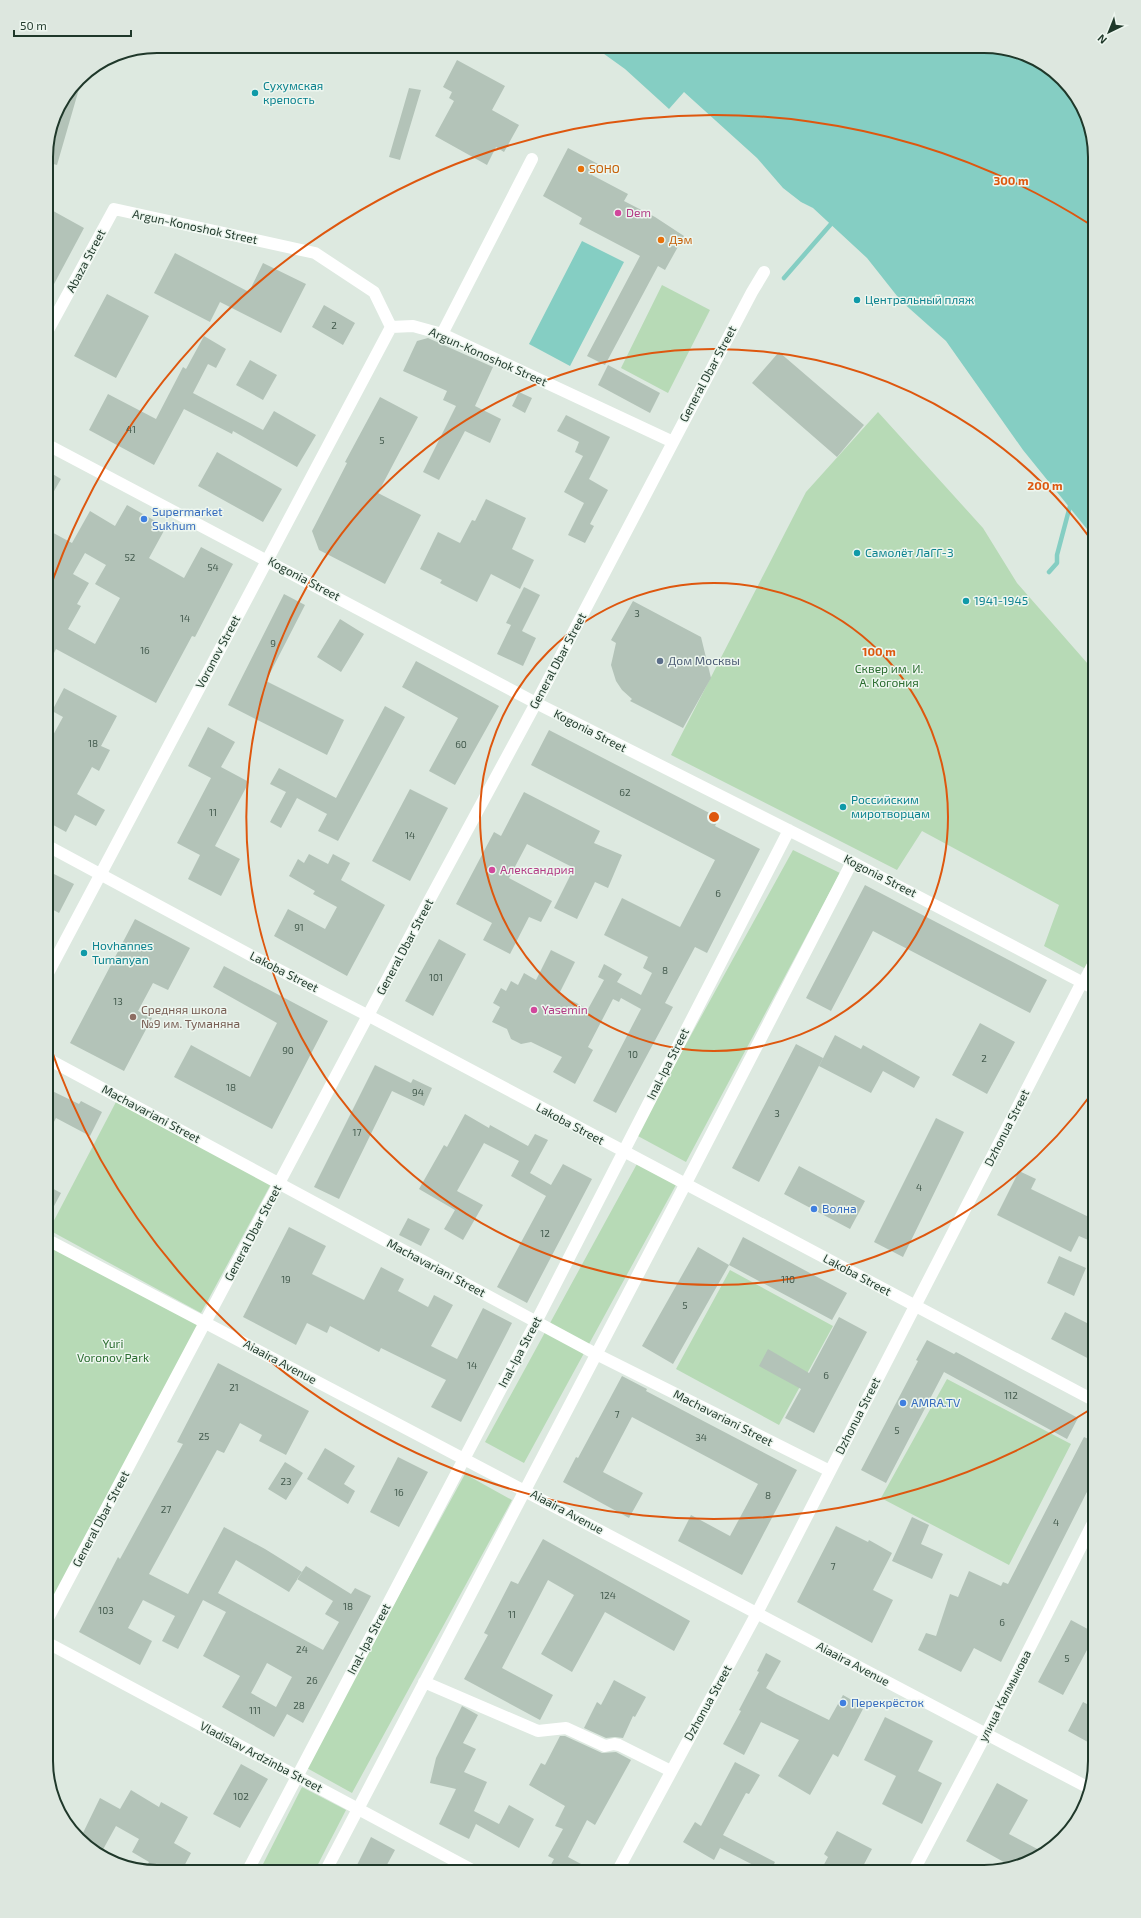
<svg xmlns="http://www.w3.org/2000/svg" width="1141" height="1918" viewBox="0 0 1141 1918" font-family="'Exo 2',sans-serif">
<rect width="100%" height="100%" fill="#dde9e0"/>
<path fill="#b7dab6" d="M662 285 710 310 668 393 621 368Z
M878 412 983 528 1017 583 1095 672V974L1044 946 1059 905 922 831 897 870 671 755 806 492Z
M793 850 840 873 686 1162 636 1135Z
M117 1100 271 1184 201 1313 49 1230Z
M638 1162 677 1183 524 1463 485 1442Z
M46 1239 206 1323 46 1622Z
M730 1270 833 1326 779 1425 676 1369Z
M947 1379 1071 1444 1009 1565 881 1498Z
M465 1474 512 1500 352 1793 305 1767Z
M302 1787 346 1810 314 1872H259Z"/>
<path fill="#85cec3" d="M593 46H992L1046 65 1084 108 1095 157V539L1023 450 946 341 901 301 867 258 813 208 801 202 783 188 757 158 684 92 669 109 625 69Z
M582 241 624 262 570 366 529 344Z"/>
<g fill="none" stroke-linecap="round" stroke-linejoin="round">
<path stroke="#85cec3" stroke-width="4.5" d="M784 278 831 224
M1049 572 1057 563V555L1070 506"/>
</g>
<path fill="#b3c3b8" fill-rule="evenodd" d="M457 60 505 86 492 110 519 125 504 152 496 147 487 165 435 136 454 101 449 98 452 92 443 87Z
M83 75 57 165 46 162V150L57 108 79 78Z
M409 88 421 90 400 160 389 157Z
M568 148 598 164 592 175 628 194 624 201 655 217 684 236 665 270 658 266 605 365 587 356 640 256 579 224 582 218 543 196Z
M46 207 84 228 46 299Z
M175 253 249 292 263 263 306 284 281 333 220 302 210 322 154 293Z
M107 294 149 316 116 378 74 356Z
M324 305 355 323 343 345 312 327Z
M204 336 226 349 216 368 208 364 193 393 263 430 274 411 316 435 297 467 233 431 232 434 184 409 154 465 89 430 108 394 156 419 183 367 186 369Z
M428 338 493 367 475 406 501 419 490 443 465 431 439 480 423 472 456 406 443 400 447 391 403 371 417 341Z
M779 352 864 425 837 457 752 383Z
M250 360 277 375 263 400 236 385Z
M608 365 660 393 650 413 598 385Z
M519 392 532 398 525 413 512 406Z
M380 397 418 417 378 493 421 515 385 584 319 550 312 531 347 463 345 462Z
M566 415 610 437 589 479 608 490 590 524 594 526 585 543 568 535 584 503 564 492 583 456 575 452 579 442 557 431Z
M217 452 282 489 263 522 198 486Z
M46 470 61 479 46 505Z
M486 499 526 518 512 549 534 560 520 589 491 574 477 602 440 583 442 580 420 569 438 532 460 543 472 520 475 521Z
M127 505 166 527 149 558 184 578 201 547 233 564 195 637 192 636 156 703 56 649 46 669V529L72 543 90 511 115 526ZM85 553 106 565 95 584 120 598 95 644 68 629 81 606 77 604 89 583 73 574Z
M524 587 540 595 522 631 536 638 523 666 497 654 511 625 506 623Z
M284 594 305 605 266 681 344 720 327 755 228 705Z
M633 601 701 637 711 678 683 728 630 701 632 699 622 690 616 681 611 665 616 643 611 640Z
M340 619 364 634 341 672 317 657Z
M416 661 499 706 455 785 429 771 458 718 402 687Z
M64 688 117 716 101 746 110 750 99 771 92 767 77 794 105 810 96 826 75 815 66 832 46 821V748L63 717 52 711Z
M385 706 405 717 338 841 318 831 327 814 297 798 281 828 270 822 286 792 270 784 279 768 336 798Z
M208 727 235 742 221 767 249 782 215 846 240 859 221 896 188 879 200 855 177 843 211 778 188 766Z
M549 730 719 818 715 826 760 849 707 953 695 947 665 1003 673 1007 616 1113 593 1101 641 1009 621 998 619 1002 613 999 588 1047 593 1050 575 1084 553 1072 562 1057 531 1042 521 1044 511 1039 507 1029 492 1022 500 1007 493 1003 501 988 506 991 511 981 518 985 524 973 536 980 551 950 575 962 559 994 588 1009 604 980 598 977 604 964 622 974 617 982 641 995 652 973 643 968 648 957 604 935 622 898 680 927 715 860 531 765Z
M410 789 448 808 410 881 372 861Z
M524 792 600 831 594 843 622 855 608 888 595 882 577 919 554 908 574 868 527 844 509 878 552 901 541 922 529 917 510 954 483 940 492 923 456 904 494 832 501 836Z
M309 854 328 864 333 854 350 863 341 880 385 905 347 976 274 936 288 909 325 929 337 907 313 894 315 891 289 876 298 859 304 863Z
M46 870 74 884 59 913 46 906Z
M865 885 1047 980 1030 1013 873 931 831 1011 806 998Z
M135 919 190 948 168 990 153 983 138 1011 152 1018 124 1071 70 1043Z
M439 939 466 954 433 1016 405 1001Z
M224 966 328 1021 272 1129 174 1077 191 1045 250 1077 277 1023 213 987Z
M980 1023 1015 1042 987 1094 952 1075Z
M835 1035 861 1049 863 1045 920 1077 914 1088 883 1071 871 1093 819 1066Z
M796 1044 823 1058 759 1182 732 1168Z
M375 1065 411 1083 413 1079 432 1088 424 1106 392 1091 339 1199 314 1187Z
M46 1088 79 1104 81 1101 102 1112 90 1136 56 1118 46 1137Z
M465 1114 489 1128 490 1125 528 1146 535 1134 548 1140 530 1173 551 1185 563 1164 592 1179 527 1303 497 1287 546 1196 511 1176 519 1161 484 1143 457 1191 483 1205 463 1240 444 1229 455 1210 419 1189 444 1145 447 1147Z
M936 1118 964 1132 903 1257 874 1242Z
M799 1166 865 1201 850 1229 784 1194Z
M1019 1171 1036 1179 1031 1189 1095 1220V1243L1079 1236 1071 1252 997 1215Z
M46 1185 61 1193 46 1221Z
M408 1218 430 1229 421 1246 399 1235Z
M289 1227 326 1246 312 1274 364 1300 381 1267 404 1279 398 1291 428 1307 434 1295 453 1305 431 1346 457 1359 483 1308 512 1323 461 1422 431 1407 446 1380 381 1348 379 1352 330 1326 327 1333 307 1323 296 1345 243 1317Z
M743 1237 847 1293 832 1320 729 1265Z
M698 1247 729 1265 673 1364 642 1346Z
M1059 1256 1086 1268 1074 1296 1047 1283Z
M1065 1312 1095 1327V1362L1051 1339Z
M839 1317 867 1332 814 1433 785 1418 801 1389 759 1366 768 1349 809 1373Z
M927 1340 954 1354 956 1352 1078 1418 1067 1439 944 1372 886 1483 861 1470 918 1361 916 1360Z
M218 1363 309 1411 286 1455 259 1441 262 1435 240 1423 224 1453 217 1450 149 1574 188 1594 224 1527 265 1549 302 1572 289 1592 236 1560 218 1593 323 1650 339 1622 325 1614 333 1601 297 1579 306 1566 351 1594 355 1588 371 1596 303 1723 287 1714 274 1737 222 1707 240 1676 203 1656 226 1612 203 1600 178 1649 162 1641 175 1616 143 1600 128 1628 152 1641 140 1665 79 1632 118 1557 120 1559 183 1444 177 1442ZM267 1663 292 1677 276 1707 251 1693Z
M622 1376 647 1389 646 1391 797 1470 742 1575 678 1541 691 1515 730 1536 758 1484 632 1417 603 1472 643 1493 629 1518 563 1482 576 1457 578 1458Z
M1084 1437 1095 1442V1476L1001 1662 974 1648 961 1672 918 1650 926 1633 936 1636 950 1594 958 1597 969 1571 1001 1586 1003 1582 1008 1584Z
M325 1448 355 1466 344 1484 355 1491 348 1504 307 1479Z
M398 1457 428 1472 399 1527 370 1512Z
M285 1462 303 1473 286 1500 268 1489Z
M912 1517 929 1525 921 1544 943 1554 932 1579 892 1561Z
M836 1526 868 1542 869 1540 892 1553 873 1590 893 1600 872 1643 797 1602Z
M543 1539 690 1621 674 1651 605 1612 572 1672 541 1654 574 1595 548 1580 502 1668 553 1695 540 1720 464 1679 488 1635 484 1633 511 1581 518 1584Z
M1071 1620 1095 1633V1635L1063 1695 1038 1682Z
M766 1653 781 1661 766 1688 776 1694 829 1720 843 1695 864 1707 838 1757 833 1754 810 1795 778 1776 799 1740 761 1722 744 1755 723 1744 741 1711 739 1710 759 1672 757 1671Z
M614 1680 646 1697 635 1717 633 1716 623 1738 615 1737 606 1738 584 1728 597 1702 601 1705Z
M1083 1702 1095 1708V1746L1068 1731Z
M462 1706 478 1715 463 1743 476 1749 464 1772 487 1782 474 1811 499 1824 509 1805 534 1819 519 1848 476 1824 469 1839 439 1824 456 1789 430 1783 436 1758Z
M885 1717 933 1741 918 1771 942 1783 922 1824 882 1804 896 1776 864 1760Z
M560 1736H565L602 1753 616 1752 631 1760 595 1825 587 1820 568 1857 596 1872H547L554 1859 548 1856 563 1829 555 1826 565 1806 529 1785 541 1763 545 1765Z
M735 1762 760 1775 749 1794 746 1793 723 1835 775 1862 770 1872H767L720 1848 714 1860 683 1842 695 1822 701 1826Z
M241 1764 268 1779 240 1828 213 1814Z
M997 1783 1028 1800 1009 1834 1043 1852 1033 1861 1011 1866 966 1841Z
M131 1790 159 1807 161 1802 188 1817 174 1843 191 1853 181 1872H150L145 1870 149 1862 132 1852 139 1839 116 1826 100 1855 95 1854 81 1837 100 1798 120 1809Z
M837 1831 872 1849 860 1872H820L828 1857 824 1854Z
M371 1837 395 1850 383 1872H364L356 1867Z"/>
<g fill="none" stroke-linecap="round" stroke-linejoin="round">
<path stroke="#fff" stroke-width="9" d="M1082 982 1095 958"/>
<path stroke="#fff" stroke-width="12" d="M46 334 114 209 315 253 374 292 391 327 413 326 442 334 673 442
M442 334 532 159
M46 444 536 703 852 862 1095 989
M46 977 391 327
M46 1058 596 1354 830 1471
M46 1239 1087 1787
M46 1622 424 910 536 703 752 292 764 272
M424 1682 538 1731 566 1728 605 1746 614 1744 619 1745 671 1771
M247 1872 536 1322 789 830
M325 1872 685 1185 852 862
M617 1872 757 1613 1082 982
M913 1872 986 1734 1095 1519"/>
<path stroke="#fff" stroke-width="12" d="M46 845 252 956 369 1016 1095 1401
M46 1642 476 1872"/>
</g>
<g fill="none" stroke="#de570e" stroke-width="2">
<circle cx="714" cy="817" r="234"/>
<path d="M1093 1092A468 468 0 1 1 1093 542"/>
<path d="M1091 1409A702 702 0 0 1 46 1034M46 600A702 702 0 0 1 1091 225"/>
</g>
<g fill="#0f9aa8" stroke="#edf6ef" stroke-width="1.5">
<circle cx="255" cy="93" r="4"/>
<circle cx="857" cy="300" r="4"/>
<circle cx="857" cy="553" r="4"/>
<circle cx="966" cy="601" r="4"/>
<circle cx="843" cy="807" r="4"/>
<circle cx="84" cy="953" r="4"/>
</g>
<g fill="#e8710a" stroke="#edf6ef" stroke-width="1.5">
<circle cx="581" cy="169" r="4"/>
<circle cx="661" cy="240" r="4"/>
</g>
<g fill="#d1479c" stroke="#edf6ef" stroke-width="1.5">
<circle cx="618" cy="213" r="4"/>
<circle cx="492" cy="870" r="4"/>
<circle cx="534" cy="1010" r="4"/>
</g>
<g fill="#3f7fe0" stroke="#edf6ef" stroke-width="1.5">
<circle cx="144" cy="519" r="4"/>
<circle cx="814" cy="1209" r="4"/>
<circle cx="903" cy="1403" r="4"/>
<circle cx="843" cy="1703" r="4"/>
</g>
<circle fill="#5c6f8a" stroke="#edf6ef" stroke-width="1.5" cx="660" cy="661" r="4"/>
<circle fill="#8d6e63" stroke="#edf6ef" stroke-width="1.5" cx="133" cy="1017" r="4"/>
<g text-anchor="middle" stroke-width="3" stroke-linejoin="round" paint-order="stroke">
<g font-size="10" fill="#445b4e">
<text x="334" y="329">2</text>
<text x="131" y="433">41</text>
<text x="382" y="444">5</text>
<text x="130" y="561">52</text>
<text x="213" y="571">54</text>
<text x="637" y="617">3</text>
<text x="185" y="622">14</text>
<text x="273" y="647">9</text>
<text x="145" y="654">16</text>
<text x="93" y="747">18</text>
<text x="461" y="748">60</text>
<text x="625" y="796">62</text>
<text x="213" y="816">11</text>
<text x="410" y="839">14</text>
<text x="718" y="897">6</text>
<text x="299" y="931">91</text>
<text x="665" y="974">8</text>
<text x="436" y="981">101</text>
<text x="118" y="1005">13</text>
<text x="288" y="1054">90</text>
<text x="633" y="1058">10</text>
<text x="984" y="1062">2</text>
<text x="231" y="1091">18</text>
<text x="418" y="1096">94</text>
<text x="777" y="1117">3</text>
<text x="357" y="1136">17</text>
<text x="919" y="1191">4</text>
<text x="545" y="1237">12</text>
<text x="286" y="1283">19</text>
<text x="788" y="1283">110</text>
<text x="685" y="1309">5</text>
<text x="472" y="1369">14</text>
<text x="826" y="1379">6</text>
<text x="234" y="1391">21</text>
<text x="1011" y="1399">112</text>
<text x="617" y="1418">7</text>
<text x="897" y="1434">5</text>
<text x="204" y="1440">25</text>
<text x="701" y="1441">34</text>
<text x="286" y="1485">23</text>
<text x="399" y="1496">16</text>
<text x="768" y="1499">8</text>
<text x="166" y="1513">27</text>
<text x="1056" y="1526">4</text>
<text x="833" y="1570">7</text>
<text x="608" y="1599">124</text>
<text x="348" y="1610">18</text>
<text x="106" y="1614">103</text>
<text x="512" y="1618">11</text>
<text x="1002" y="1626">6</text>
<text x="302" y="1653">24</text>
<text x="1067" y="1662">5</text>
<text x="312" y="1684">26</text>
<text x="299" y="1709">28</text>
<text x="255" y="1714">111</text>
<text x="241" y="1800">102</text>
</g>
<g font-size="12" fill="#0d838f" stroke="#edf6ef" text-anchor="start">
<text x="263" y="90">Сухумская<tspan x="263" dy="14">крепость</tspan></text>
<text x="865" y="304">Центральный пляж</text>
<text x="865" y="557">Самолёт ЛаГГ-3</text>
<text x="974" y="605">1941-1945</text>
<text x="851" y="804">Российским<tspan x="851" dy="14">миротворцам</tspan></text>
<text x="92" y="950">Hovhannes<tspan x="92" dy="14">Tumanyan</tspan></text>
</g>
<g font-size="12" fill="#c56008" stroke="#edf6ef" text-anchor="start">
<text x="589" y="173">SOHO</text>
<text x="669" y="244">Дэм</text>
</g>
<g font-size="12" fill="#b23c85" stroke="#edf6ef" text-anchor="start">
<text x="626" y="217">Dem</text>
<text x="500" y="874">Александрия</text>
<text x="542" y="1014">Yasemin</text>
</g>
<g font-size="12" fill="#1f382a" stroke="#edf6ef">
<text transform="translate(195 227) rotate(12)" y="4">Argun-Konoshok Street</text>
<text transform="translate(86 261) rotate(-62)" y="4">Abaza Street</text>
<text transform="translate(488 357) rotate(24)" y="4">Argun-Konoshok Street</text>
<text transform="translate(708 374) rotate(-62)" y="4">General Dbar Street</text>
<text transform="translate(304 579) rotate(28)" y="4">Kogonia Street</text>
<text transform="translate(218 652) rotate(-62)" y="4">Voronov Street</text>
<text transform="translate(558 661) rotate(-62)" y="4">General Dbar Street</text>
<text transform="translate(590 731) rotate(27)" y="4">Kogonia Street</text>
<text transform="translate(880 876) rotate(27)" y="4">Kogonia Street</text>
<text transform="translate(405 947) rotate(-62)" y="4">General Dbar Street</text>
<text transform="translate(284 972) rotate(27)" y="4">Lakoba Street</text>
<text transform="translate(668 1064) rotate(-63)" y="4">Inal-Ipa Street</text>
<text transform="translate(151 1114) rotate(28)" y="4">Machavariani Street</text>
<text transform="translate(570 1124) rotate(28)" y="4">Lakoba Street</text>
<text transform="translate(1007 1128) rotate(-63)" y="4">Dzhonua Street</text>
<text transform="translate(253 1233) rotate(-62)" y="4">General Dbar Street</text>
<text transform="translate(436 1268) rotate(28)" y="4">Machavariani Street</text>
<text transform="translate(857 1275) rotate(28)" y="4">Lakoba Street</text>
<text transform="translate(520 1352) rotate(-62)" y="4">Inal-Ipa Street</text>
<text transform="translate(280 1362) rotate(28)" y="4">Aiaaira Avenue</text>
<text transform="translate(858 1416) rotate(-63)" y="4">Dzhonua Street</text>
<text transform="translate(723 1418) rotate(27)" y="4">Machavariani Street</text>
<text transform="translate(567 1512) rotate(28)" y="4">Aiaaira Avenue</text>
<text transform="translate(101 1519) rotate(-62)" y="4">General Dbar Street</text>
<text transform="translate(369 1639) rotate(-62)" y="4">Inal-Ipa Street</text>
<text transform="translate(853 1664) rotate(28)" y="4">Aiaaira Avenue</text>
<text transform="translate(1005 1696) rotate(-63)" y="4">улица Калмыкова</text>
<text transform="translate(708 1703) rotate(-61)" y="4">Dzhonua Street</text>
<text transform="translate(261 1757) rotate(28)" y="4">Vladislav Ardzinba Street</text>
</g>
<g font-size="12" fill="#366cbe" stroke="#edf6ef" text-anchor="start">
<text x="152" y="516">Supermarket<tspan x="152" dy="14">Sukhum</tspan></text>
<text x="822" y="1213">Волна</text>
<text x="911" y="1407">AMRA.TV</text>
<text x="851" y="1707">Перекрёсток</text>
</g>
<g font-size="12" fill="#4e5e75" stroke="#edf6ef" text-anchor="start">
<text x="668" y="665">Дом Москвы</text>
</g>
<g font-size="12" fill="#2b6d30" stroke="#edf6ef">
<text x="889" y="673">Сквер им. И.<tspan x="889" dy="14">А. Когония</tspan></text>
<text x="113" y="1348">Yuri<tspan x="113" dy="14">Voronov Park</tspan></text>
</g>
<g font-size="12" fill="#785e54" stroke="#edf6ef" text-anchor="start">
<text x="141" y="1014">Средняя школа<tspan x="141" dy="14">№9 им. Туманяна</tspan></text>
</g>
</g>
<path d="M0 0H1141V1918H0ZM157 53H984A104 104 0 0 1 1088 157V1761A104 104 0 0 1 984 1865H157A104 104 0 0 1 53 1761V157A104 104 0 0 1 157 53Z" fill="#dde7df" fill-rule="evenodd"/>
<path fill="none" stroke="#1f382a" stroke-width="2" d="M157 53H984A104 104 0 0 1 1088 157V1761A104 104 0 0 1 984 1865H157A104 104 0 0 1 53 1761V157A104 104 0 0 1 157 53Z"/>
<circle cx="714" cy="817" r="6" fill="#de570e" stroke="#edf6ef" stroke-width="2"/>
<g font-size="12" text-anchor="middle" font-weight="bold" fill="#de570e" stroke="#edf6ef" stroke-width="3" stroke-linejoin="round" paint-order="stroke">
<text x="1011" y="185">300 m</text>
<text x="1045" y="490">200 m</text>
<text x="879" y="656">100 m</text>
</g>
<g transform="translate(1109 32) rotate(223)" stroke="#edf6ef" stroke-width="3" paint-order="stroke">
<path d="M0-3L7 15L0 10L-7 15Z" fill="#1f382a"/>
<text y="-6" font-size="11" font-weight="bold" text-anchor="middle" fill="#1f382a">N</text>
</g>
<path d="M14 30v6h117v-6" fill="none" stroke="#1f382a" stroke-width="2"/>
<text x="20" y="30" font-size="12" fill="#1f382a" stroke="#edf6ef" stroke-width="3" paint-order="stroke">50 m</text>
</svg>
